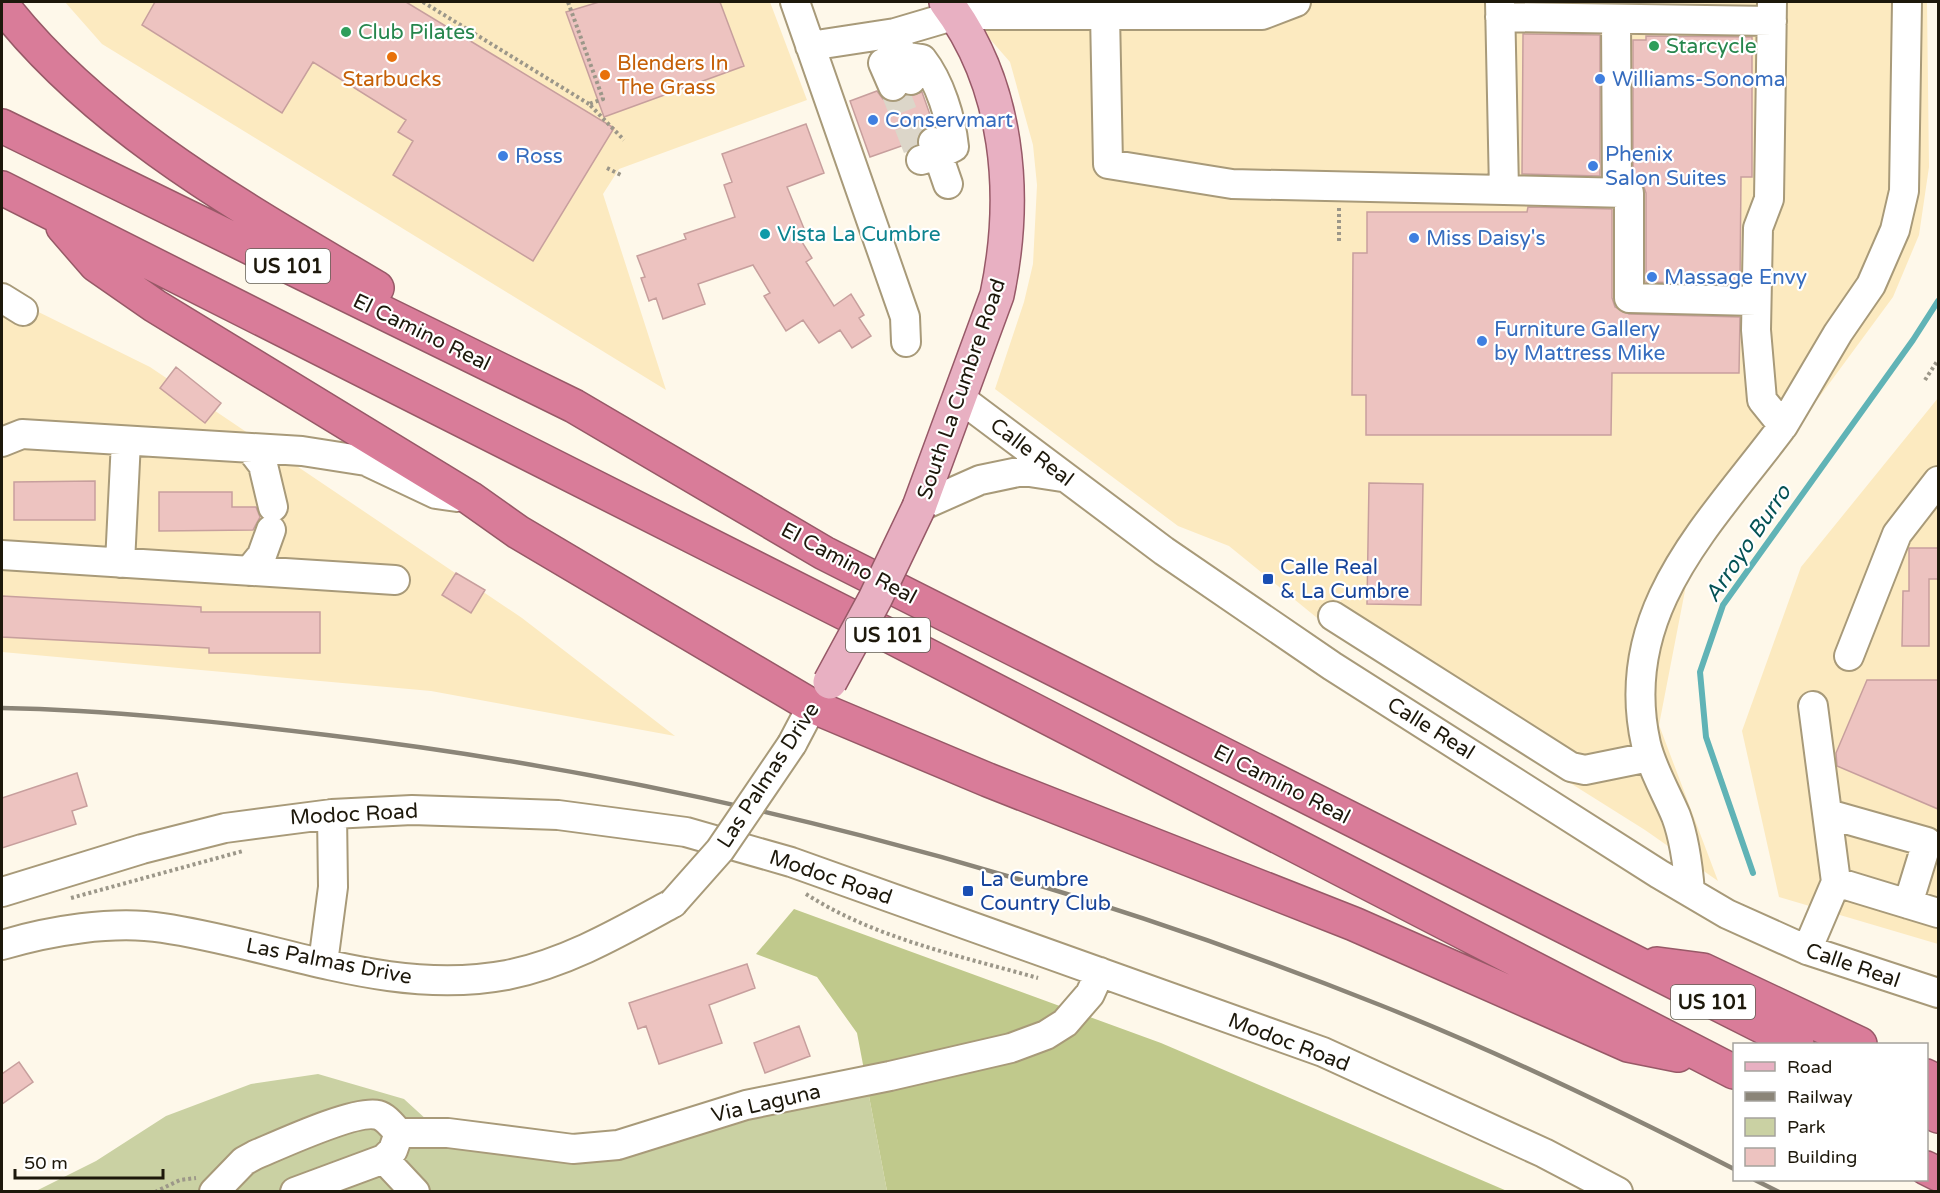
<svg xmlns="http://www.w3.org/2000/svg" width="1940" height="1193" viewBox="0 0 1940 1193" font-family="'Varela Round',sans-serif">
<rect width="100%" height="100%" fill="#fef8ea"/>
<path fill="#fceac0" d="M65 2H770L807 100 619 169 603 194 666 390 102 44Z
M1144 2H1927L1929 167 1919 235 1893 297 1688 575 1659 725 1718 881 1645 830 1349 644 1229 546 1178 526 995 389 1024 302 1033 264 1037 185 1033 145 1010 62 969 15Z
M2 294 150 367 522 618 675 736 431 691 2 652Z
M1938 398V944L1779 897 1742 731 1801 567Z"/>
<path fill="#cad1a3" d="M318 1074 404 1099 451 1142 565 1157 868 1091 887 1191 34 1192 96 1161 166 1116 251 1084Z"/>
<path fill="#c0c98c" d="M794 909 1161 1043 1507 1191H887L857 1033 817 977 756 954Z"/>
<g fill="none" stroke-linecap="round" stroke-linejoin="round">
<path stroke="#60b3b6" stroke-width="6" d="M1753 873 1706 737 1700 672 1723 605 1913 340 1938 301"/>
</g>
<path fill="#edc3c0" stroke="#c79f9d" stroke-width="1.5" d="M155 2H406L614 128 533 261 393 175 413 141 398 132 406 120 313 62 282 113 142 25Z
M599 2H720L744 66 604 117 566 12Z
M1523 34 1600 35V176L1522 174Z
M1646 36 1752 37V177H1741L1740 284 1646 282V193L1643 184 1633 178V40H1646Z
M877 91 883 99 892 102 922 92 934 126 921 131 917 144 908 150 907 144 870 157 850 101Z
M806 124 824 173 787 187 805 231 797 234 812 258 806 262 834 306 851 294 864 315 859 318 871 336 852 348 840 330 819 343 803 320 786 331 764 296 770 293 753 265 698 284 705 304 663 319 656 298 649 301 641 278 645 277 637 256 686 239 684 234 735 217 724 185 732 182 722 154Z
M1528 207 1612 209V298L1615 307 1629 314 1740 317 1739 373H1612L1611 435H1366V395H1352L1353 253H1367V212H1527Z
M176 367 221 403 205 423 160 388Z
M95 481V520H14V482Z
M1369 483 1423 484 1421 605 1367 604Z
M159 492H232V507H256L260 517 253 530 159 531Z
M1909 548H1938V579H1929V646H1902L1903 591H1909Z
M456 573 485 590 471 613 442 595Z
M2 596 201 607V612H320V653H209V648L2 637Z
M1867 680H1938V809L1837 766 1836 753Z
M77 773 87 806 72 811 76 824 2 848V798Z
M747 964 755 988 709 1005 722 1043 659 1064 646 1026 638 1029 629 1003Z
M799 1026 810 1056 765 1073 754 1043Z
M19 1062 33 1082 2 1104V1074Z"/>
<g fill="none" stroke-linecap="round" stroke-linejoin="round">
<path stroke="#dcd6c9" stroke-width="28" stroke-dasharray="28 14" stroke-linecap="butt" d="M893 86 917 148"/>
<defs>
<path id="minor" d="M795 2 905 317 906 342
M1105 14 1108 164 1232 184 1504 190 1500 2
M1500 17 1772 21
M1616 19 1617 193
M895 33 956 15H1262L1296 2
M810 46 895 33 902 56 922 59C940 82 951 118 954 147L938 155 933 142
M893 86 883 63 902 56 911 80
M921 160 938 155 948 184
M1504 190 1629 193V298L1756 301
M2 298 23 311
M960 398 1164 551 1332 666 1659 874 1727 914 1807 950 1938 993
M1783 426 1838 333 1871 285 1895 230 1904 191 1907 2
M2 442 22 434 302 451 366 461 436 494 457 497
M250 448 263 465 273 507
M919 507 980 480 1023 471 1062 477
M2 555 395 580
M120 563 126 441
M249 571 262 555 271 530
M1333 616 1571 767 1585 770 1649 757
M1849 656 1897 534 1938 481
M1813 706 1836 882
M792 744 812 706
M1828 814 1927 842 1908 904
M2 892 142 849 225 828 332 814 412 810 558 815 686 832 791 862 1323 1052 1544 1153 1618 1192
M1690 892C1688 866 1685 840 1676 816 1666 792 1652 769 1646 744 1616 611 1710 524 1783 426L1762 400 1756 330 1758 228 1769 199 1772 2
M2 945C49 931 113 920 163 928 278 945 389 997 507 975 567 963 620 932 673 903
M1807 950 1836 882 1938 913
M323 963 333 887 332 814
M384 1159 415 1192
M214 1192 244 1161 255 1155C279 1145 356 1109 378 1115 386 1117 393 1127 399 1133H448L573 1149 618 1145 746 1105 890 1076 1011 1048 1046 1035 1065 1023 1090 994 1100 972
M295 1192 384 1159 393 1150 399 1133"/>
<path id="major" d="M919 507 997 295C1018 195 1009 85 946 2"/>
<path id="highway" d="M2 5C99 129 243 208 377 288
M2 126 574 406 824 553 1797 1044
M2 188 884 633 1734 1072
M63 227 96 265 155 306 470 498 518 532 812 706 988 780 1354 924 1628 1045 1678 1055
M1657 964 1703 970 1860 1044
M1926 1076 1938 1082
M1926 1110 1938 1116
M1926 1168 1938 1174"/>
</defs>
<use href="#minor" stroke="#a89a79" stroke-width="32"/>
<use href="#major" stroke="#975967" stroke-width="36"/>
<use href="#highway" stroke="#975967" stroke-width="36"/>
<path stroke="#9c9789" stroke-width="4" stroke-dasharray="3 3" stroke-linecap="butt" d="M423 2 589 104
M568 2 603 99 589 104 624 140
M607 168 623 176
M1339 208V241
M1925 380 1938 360
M806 894C874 938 960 956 1038 978
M71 898 243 851
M155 1192 180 1180 196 1178"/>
<use href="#minor" stroke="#fff" stroke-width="28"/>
<use href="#major" stroke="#e8b0c2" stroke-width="33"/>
<use href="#highway" stroke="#d97c99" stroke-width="33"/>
<path stroke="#8b8578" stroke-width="4.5" d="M2 708C110 710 220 722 327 735 687 778 1044 871 1380 1005 1501 1053 1619 1110 1734 1169
M1755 1180 1779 1192"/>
<defs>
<path id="minor-bridge" d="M673 903 720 850 792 744"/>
<path id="major-bridge" d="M830 682 875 599 919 507"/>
</defs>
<use href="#minor-bridge" stroke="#a89a79" stroke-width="32" stroke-linecap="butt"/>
<use href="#major-bridge" stroke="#975967" stroke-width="36" stroke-linecap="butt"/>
<use href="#minor-bridge" stroke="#fff" stroke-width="28"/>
<use href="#major-bridge" stroke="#e8b0c2" stroke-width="33"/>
</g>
<g fill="#2e9e5b" stroke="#fff" stroke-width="2">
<circle cx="346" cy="32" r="6"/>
<circle cx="1654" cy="46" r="6"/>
</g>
<g fill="#e8710a" stroke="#fff" stroke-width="2">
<circle cx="392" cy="57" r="6"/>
<circle cx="605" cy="75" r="6"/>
</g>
<g fill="#3f7fe0" stroke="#fff" stroke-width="2">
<circle cx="1600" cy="79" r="6"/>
<circle cx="873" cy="120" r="6"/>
<circle cx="503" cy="156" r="6"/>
<circle cx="1593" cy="166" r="6"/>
<circle cx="1414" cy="238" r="6"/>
<circle cx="1652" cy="277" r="6"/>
<circle cx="1482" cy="341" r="6"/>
</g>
<circle fill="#0f9aa8" stroke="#fff" stroke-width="2" cx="765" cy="234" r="6"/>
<g fill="#1a4fb4" stroke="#fff" stroke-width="2">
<rect x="1262" y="573" width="12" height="12" rx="3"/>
<rect x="962" y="885" width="12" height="12" rx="3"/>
</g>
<g text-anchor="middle" stroke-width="4.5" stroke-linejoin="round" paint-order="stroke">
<g fill="#fff" stroke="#615d54" stroke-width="1.5">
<rect x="246" y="249" width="84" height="34" rx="4.5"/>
<rect x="846" y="618" width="84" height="34" rx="4.5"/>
<rect x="1671" y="985" width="84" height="34" rx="4.5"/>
</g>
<g font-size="20" font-weight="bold" fill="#1d180b">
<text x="288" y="273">US 101</text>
<text x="888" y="642">US 101</text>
<text x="1713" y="1009">US 101</text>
</g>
<g font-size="21" fill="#27864d" stroke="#fff" text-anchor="start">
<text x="358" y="39">Club Pilates</text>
<text x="1666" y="53">Starcycle</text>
</g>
<g font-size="21" fill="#c56008" stroke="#fff" text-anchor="start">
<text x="617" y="70">Blenders In<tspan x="617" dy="24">The Grass</tspan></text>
<text x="392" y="86" text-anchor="middle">Starbucks</text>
</g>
<g font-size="21" fill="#366cbe" stroke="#fff" text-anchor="start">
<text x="1612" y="86">Williams-Sonoma</text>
<text x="885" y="127">Conservmart</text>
<text x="1605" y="161">Phenix<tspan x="1605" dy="24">Salon Suites</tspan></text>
<text x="515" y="163">Ross</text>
<text x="1426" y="245">Miss Daisy's</text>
<text x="1664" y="284">Massage Envy</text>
<text x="1494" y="336">Furniture Gallery<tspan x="1494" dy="24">by Mattress Mike</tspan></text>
</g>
<g font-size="21" fill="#0d838f" stroke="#fff" text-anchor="start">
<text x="777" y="241">Vista La Cumbre</text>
</g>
<g font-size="21" fill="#1d180b" stroke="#fff">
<text transform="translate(422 332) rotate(26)" y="7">El Camino Real</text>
<text transform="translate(961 389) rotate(-71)" y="7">South La Cumbre Road</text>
<text transform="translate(1032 452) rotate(37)" y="7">Calle Real</text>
<text transform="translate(849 563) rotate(28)" y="7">El Camino Real</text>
<text transform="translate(1431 728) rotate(32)" y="7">Calle Real</text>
<text transform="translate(768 775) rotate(-57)" y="7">Las Palmas Drive</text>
<text transform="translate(1282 784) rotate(27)" y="7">El Camino Real</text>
<text transform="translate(354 814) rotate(-3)" y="7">Modoc Road</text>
<text transform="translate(831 877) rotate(19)" y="7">Modoc Road</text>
<text transform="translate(329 961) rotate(11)" y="7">Las Palmas Drive</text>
<text transform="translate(1853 965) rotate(19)" y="7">Calle Real</text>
<text transform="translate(1289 1042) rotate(21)" y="7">Modoc Road</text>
<text transform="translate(766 1103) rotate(-13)" y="7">Via Laguna</text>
</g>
<g font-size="21" fill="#164399" stroke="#fff" text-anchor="start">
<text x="1280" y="574">Calle Real<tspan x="1280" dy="24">&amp; La Cumbre</tspan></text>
<text x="980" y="886">La Cumbre<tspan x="980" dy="24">Country Club</tspan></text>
</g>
<g font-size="22" font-style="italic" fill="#045255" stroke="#fff">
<text transform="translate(1747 543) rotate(-56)" y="8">Arroyo Burro</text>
</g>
</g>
<rect width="1940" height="1193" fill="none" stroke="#1d180b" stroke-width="6"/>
<rect x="1733" y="1043" width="195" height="138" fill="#ffffff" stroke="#a5a39d" stroke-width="1.5"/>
<rect x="1745" y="1062" width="30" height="9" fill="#e8b0c2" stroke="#a5a39d" stroke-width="1.5"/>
<text x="1787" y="1073" font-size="18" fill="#1d180b">Road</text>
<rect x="1745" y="1092" width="30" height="9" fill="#8b8578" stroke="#a5a39d" stroke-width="1.5"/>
<text x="1787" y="1103" font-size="18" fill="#1d180b">Railway</text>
<rect x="1745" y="1118" width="30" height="18" fill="#cad1a3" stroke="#a5a39d" stroke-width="1.5"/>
<text x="1787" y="1133" font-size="18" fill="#1d180b">Park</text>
<rect x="1745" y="1148" width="30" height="18" fill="#edc3c0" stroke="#a5a39d" stroke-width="1.5"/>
<text x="1787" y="1163" font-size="18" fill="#1d180b">Building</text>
<path d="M15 1169v9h148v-9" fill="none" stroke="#1d180b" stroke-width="3"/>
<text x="24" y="1169" font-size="18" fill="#1d180b" stroke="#ffffff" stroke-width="4.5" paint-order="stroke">50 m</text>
</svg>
